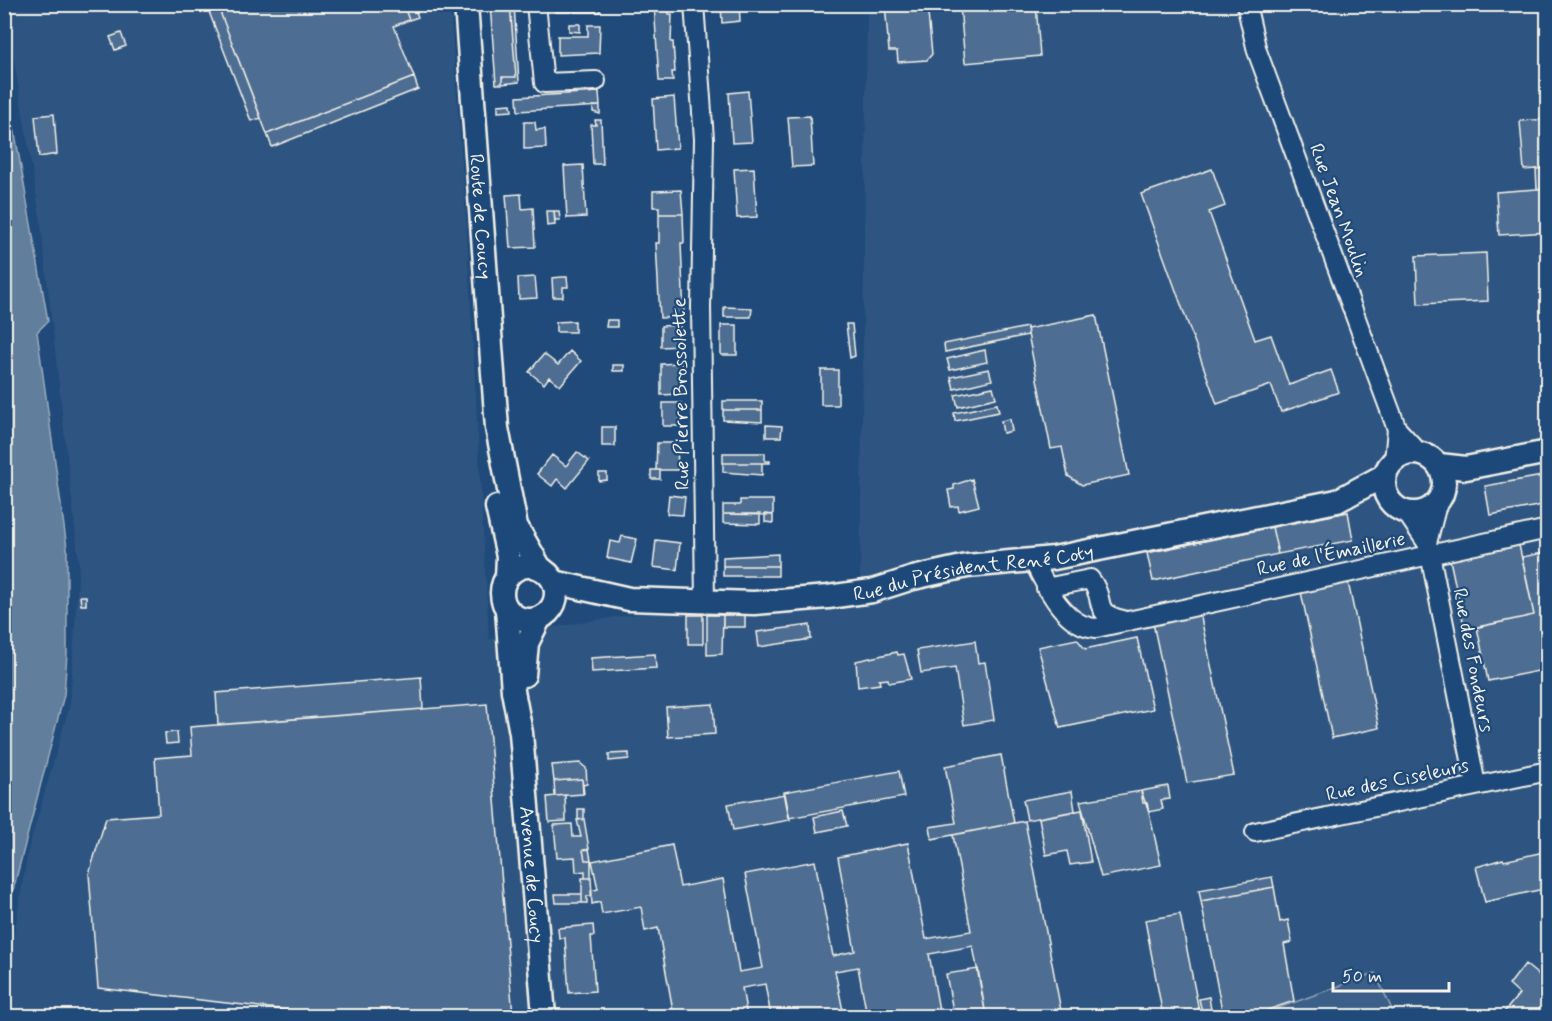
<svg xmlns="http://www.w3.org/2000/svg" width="1552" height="1021" viewBox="0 0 1552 1021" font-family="Mynerve,sans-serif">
<rect width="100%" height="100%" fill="#1f4a7a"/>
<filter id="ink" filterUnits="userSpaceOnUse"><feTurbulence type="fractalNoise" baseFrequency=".0167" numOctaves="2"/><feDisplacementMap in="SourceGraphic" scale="12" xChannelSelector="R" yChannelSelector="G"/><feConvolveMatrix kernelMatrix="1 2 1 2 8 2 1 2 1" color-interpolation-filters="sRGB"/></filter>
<g filter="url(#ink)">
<path fill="#2d5581" d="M5 5H450L466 217 489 639 595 620 860 582 867 5H1547V1016H1395L1375 973 1257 1016H5V988L28 851 70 704 79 563 40 217Z"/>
<path fill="#3a5f88" stroke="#97a8b8" stroke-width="1.5" d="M1375 973 1395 1016H1257Z"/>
<path fill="#627e9d" stroke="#9cacbb" stroke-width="1.5" d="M4 71 48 321 37 332 67 548V653L64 695 5 921Z"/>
<path fill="#4d6e92" stroke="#f4f1e8" stroke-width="1.5" d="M206 4H217L261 118 251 121Z
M217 4H403L409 20 394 26 414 77 267 134Z
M403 4H413L418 17 409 20Z
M490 4H510L516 77H502V84H496Z
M510 4H514L519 82 502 84V77H516Z
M555 4H600V12H575L571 9V12H555Z
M654 4H668L669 14H672L671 42H673L675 72H672L673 81H659Z
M721 4H739L740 21 722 23Z
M885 4H927L932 54 927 60 898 62 897 51H889Z
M981 4H1036L1040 56 965 63 960 6Z
M569 24H580V32L569 31Z
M588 25H600L599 53 558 55V36H588Z
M121 33 126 46 115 50 110 37Z
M414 77 418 89 272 147 267 134Z
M748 91 752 142 732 143 729 93Z
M599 92 600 106 518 111 517 97Z
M674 97 678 148 656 150 653 99Z
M511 104 512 111 498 112V105Z
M593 106H600V114L593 112Z
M54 114 57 154 39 157 35 116Z
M810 116 813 166 792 167 788 117Z
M1548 119V168L1524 170 1520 121Z
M595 120H601L603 164H593L591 125H596Z
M524 122H535L536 130 545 129 546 148 524 149Z
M583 165 586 217 567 218 564 166Z
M754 168 757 217 737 218 734 169Z
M1548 168V189H1537L1536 169Z
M1212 169 1225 206 1209 212 1255 340 1271 335 1289 385 1331 370 1339 392 1281 412 1271 385 1217 404 1141 194Z
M1537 189H1548V232L1499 235 1496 192Z
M681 190 683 214H659V207H653V191Z
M521 194 522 209 533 208 535 247 510 248 506 195Z
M546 211H554L555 225 547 226Z
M554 211H559L560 220H555Z
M659 214H683L684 243H681L684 317 660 318 656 243H659Z
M1486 253 1488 301 1418 304 1416 256Z
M535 277 537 298 519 299 518 278Z
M562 277H567L568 287H563V297H553L552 278Z
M724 307 752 308 751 317H724Z
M1096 315 1129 475 1082 485 1068 476 1062 447 1051 449 1027 329Z
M607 320H617V327H606Z
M575 321V332H556V322Z
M846 324H852L855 356 850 358Z
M680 325V346L661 347V326Z
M721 325H737V355H721Z
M1027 327 1028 335 945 352 944 344Z
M985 350 987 362 950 370 947 359Z
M570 351 581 361 560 386 549 377 544 384 529 372 544 354 558 365Z
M681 363V394L661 395V364Z
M613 365H624V371H613Z
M989 369 992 380 954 389 951 377Z
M821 370H838V405H821Z
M993 387 996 398 958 407 955 395Z
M723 401H762V410H723Z
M663 403H681L680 426H663Z
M997 404 999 412 955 421 954 413Z
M723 410H762V422L723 420Z
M1010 419 1012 431 1003 433 1001 421Z
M766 425 782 426 781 437H766Z
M602 427H615V446H602Z
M657 443H677L678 470H656Z
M577 452 589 461 567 488 557 479 552 486 537 474 552 455 566 466Z
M723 453H765V461H770V463H723Z
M723 463H762V475L723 472Z
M651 470H660V479H651Z
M599 473H607V480L599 481Z
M1548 475V504L1490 515 1485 486Z
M972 479 979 506 959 511 958 506 951 507 948 490 954 489V485Z
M669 495 685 497 683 515 667 514Z
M740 500H773V515L723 514V505H740Z
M1348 512 1353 540 1278 554 1272 527Z
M723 514H760V524L723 523Z
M765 514 773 515V523L765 522Z
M1272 527 1278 554 1153 581 1147 553Z
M622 536 637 539 631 563 607 558 610 541 620 543Z
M656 540 680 543 677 570 653 567Z
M1383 545 1384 550 1375 552 1374 546Z
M1519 545 1534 615 1465 630 1450 560Z
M1548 552V669L1488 681 1477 627 1534 615 1522 557Z
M778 554V566H723V557Z
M723 566H778V576H723Z
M1348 582 1379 728 1332 738 1301 592Z
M80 596H86V605H81Z
M1200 613 1234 775 1187 783 1153 623Z
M745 614V627H723V615Z
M688 615H703V644H688Z
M707 615H723L722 654 707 655Z
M810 625 811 639 759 647 757 632Z
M1137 638 1153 709 1060 728 1038 647 1077 639 1085 649Z
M975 641 978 663 985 662 994 720 964 725 955 668 921 673 917 650Z
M897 652 898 655 904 654 911 679 889 683 888 679 879 680 880 684 858 687 856 661Z
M655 654 656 668 592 672 591 658Z
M421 677 423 709 218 725 216 693Z
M487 704 513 1016H338L98 988 89 874 106 818 159 814 155 758 192 755 190 727Z
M713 704 715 734 668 737 666 707Z
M177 732 178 743 166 744 165 733Z
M629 753V759L609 761V754Z
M1001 755 1014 823 932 839 930 827 956 823 945 766Z
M580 763 586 768 587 784 583 785 584 794 582 779 554 781 552 765Z
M899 771 904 797 789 818 784 792Z
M582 779 583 794 555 796 554 781Z
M1168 786 1170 799 1161 800 1163 809 1149 812 1141 791Z
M1072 791 1075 811 1027 820 1023 800Z
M1141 791 1143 803H1147L1161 865 1101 877 1080 801Z
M785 794 790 820 733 830 728 804Z
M565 795 566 821 549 822 547 797Z
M578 809H584V819L578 820Z
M1082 810 1091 862 1070 865 1067 851 1046 855 1039 818Z
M843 811 847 826 817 832 814 817Z
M584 819 589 849 583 850 585 860H591V878H585V871L576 872 575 857 557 858 554 825 572 824 573 837H581L577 820Z
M1025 821 1062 1016H986L973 946 929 954 940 1016H867L858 967 835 971 844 1016H771L765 984 742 988 747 1016H674L658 928 645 931 641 907 602 914 600 902 592 904 591 891 598 889 592 861 672 845 680 887 723 879 739 972 763 968 745 874 815 861 833 956 855 951 838 857 908 843 926 939 971 931 953 835Z
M589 849 591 860H585L583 850Z
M1548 851V888L1485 902 1476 867 1503 859 1504 861Z
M1272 877 1274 887 1201 901 1199 890Z
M582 878H591L592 896H587V903H582Z
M1274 887 1280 922 1288 920 1292 942 1284 944 1294 1001 1250 1016H1223L1201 901Z
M555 894H582V903H556Z
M1180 914 1200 1016H1163L1145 920Z
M593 925 594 936H591L595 991 569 993 565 938H559L558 928Z
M1525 964 1548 983V1016H1501L1519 994 1509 985Z
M978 969 986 1016H954L946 974Z
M1209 997 1211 1010 1202 1012 1199 999Z"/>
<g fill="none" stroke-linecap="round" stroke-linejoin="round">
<defs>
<path id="minor" d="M536 4 544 83 596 81
M694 4 704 139 701 307 705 602
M1246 4 1257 51 1397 429 1419 453
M1394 461 1397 429
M1406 512 1427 543 1430 554 1476 785
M1427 543 1437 504
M1036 566C1048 590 1066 627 1096 628L1548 529
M1046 588 1090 579C1108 601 1089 612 1123 620
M1255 832 1548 771"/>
<g id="major">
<path id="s1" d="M466 4 497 428 516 526 540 568"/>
<circle cx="1414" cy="483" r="30"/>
<path d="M1439 465 1466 468 1548 452"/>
<path d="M497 507 508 556 507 578"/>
<circle cx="529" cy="593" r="27"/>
<path id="s2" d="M554 582 629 599 754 603 828 597 872 591 913 578 967 566 1054 558 1337 501 1385 475"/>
<path id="s3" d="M507 609 513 691 521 733 544 1016"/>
<path d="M524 675 527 643 539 619"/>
</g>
</defs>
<use href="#minor" stroke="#f4f1e8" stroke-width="22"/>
<use href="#major" stroke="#f4f1e8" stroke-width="27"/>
<use href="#minor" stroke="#1f4a7a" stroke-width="18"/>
<use href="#major" stroke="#1f4a7a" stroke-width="22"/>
</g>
</g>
<g text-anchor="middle" stroke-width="4.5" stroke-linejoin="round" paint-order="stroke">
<g font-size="20" fill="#f4f1e8" stroke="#1f4a7a">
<text transform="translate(1340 210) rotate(70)" y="7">Rue Jean Moulin</text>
<text dy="7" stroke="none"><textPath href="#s1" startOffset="213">Route de Coucy</textPath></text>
<text transform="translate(680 394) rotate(-91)" y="7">Rue Pierre Brossolette</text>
<text transform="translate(1331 553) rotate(-12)" y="7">Rue de l'Émaillerie</text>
<text dy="7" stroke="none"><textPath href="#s2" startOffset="424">Rue du Président René Coty</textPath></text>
<text transform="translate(1474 660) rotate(79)" y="7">Rue des Fondeurs</text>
<text transform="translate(1397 779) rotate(-12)" y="7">Rue des Ciseleurs</text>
<text dy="7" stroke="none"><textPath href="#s3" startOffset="267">Avenue de Coucy</textPath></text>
</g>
</g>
<rect width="1552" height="1021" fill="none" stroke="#1f4a7a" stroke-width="24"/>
<rect x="12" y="12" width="1528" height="997" fill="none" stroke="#f4f1e8" stroke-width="2" filter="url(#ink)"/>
<path d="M1333 982v9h116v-9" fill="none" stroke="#f4f1e8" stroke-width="3"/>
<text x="1342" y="982" font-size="18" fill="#f4f1e8" stroke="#1f4a7a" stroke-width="4.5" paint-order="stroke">50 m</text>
</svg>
